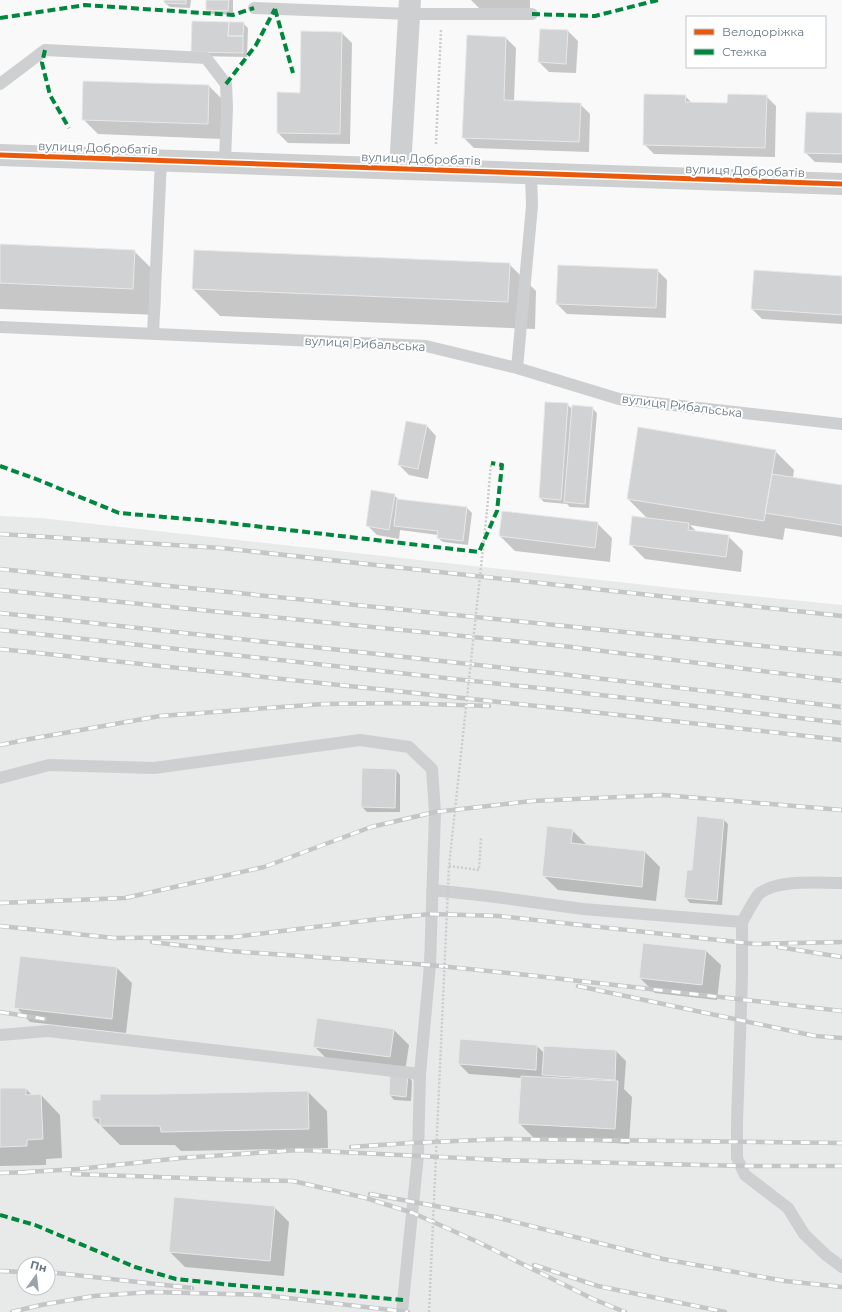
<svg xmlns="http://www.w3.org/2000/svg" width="842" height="1312" viewBox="0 0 842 1312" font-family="Montserrat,sans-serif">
<rect width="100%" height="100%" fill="#f9f9f9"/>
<path fill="#e8e9e9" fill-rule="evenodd" d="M0 516 40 518 691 590 842 605V1312H0ZM24 1264H48V1288H24Z"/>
<path fill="#0003" d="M165 0H191L190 8 170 7 165 3Z
M207 0H233V15L212 14 207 10Z
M471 0H530V11L480 9Z
M243 23 248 28 247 57 197 56Z
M568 31 578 41 576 73 549 72 539 62Z
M342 33 352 43 350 144 288 143 278 133 301 94Z
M467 36 506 38 516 48 514 101 580 104 590 114 589 152 474 148 464 138Z
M209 86 224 101 222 139 98 134 83 119Z
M685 96 692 103 728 104 766 96 776 106 775 157 654 154 644 144Z
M842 114V163L815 162 805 152Z
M0 245 134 251 161 278 160 315 0 309Z
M509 264 536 291 535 329 220 316 193 289Z
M657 270 667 280 666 318 567 314 557 304Z
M842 277V324L762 319 752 309Z
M567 404 572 409 592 408 597 413 589 508 570 507 567 504 544 502 540 498Z
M426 425 436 436 428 479 409 475 399 465Z
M775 451 794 470 793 478 842 486V537L785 528 783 540 690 525 697 532 728 536 743 551 741 572 645 559 630 544 648 519 628 499Z
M394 495 399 500 467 508 472 513 468 545 443 542 438 538V535L400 530 399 539 377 535 367 525Z
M597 523 612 538 610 562 515 551 500 536Z
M396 770 400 775V812H367L362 807Z
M724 820 728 824 722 905 690 903 686 898 693 871Z
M572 830 587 845 645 852 660 867 656 901 558 890 543 875Z
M706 951 721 965 717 1000 655 993 640 978Z
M21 957 117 968 132 983 126 1033 30 1022 16 1007Z
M394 1030 409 1045 405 1072 329 1061 314 1046Z
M537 1046 544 1053 616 1051 626 1061 624 1089 632 1097 629 1144 534 1138 519 1123 522 1078 469 1074 459 1064Z
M408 1076 412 1081 411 1101 394 1100 390 1095Z
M0 1089H26L33 1096 41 1095 60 1115 62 1158 46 1159V1165L0 1166Z
M308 1092 327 1111 328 1148 181 1151 175 1145H120L93 1118 160 1095Z
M274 1207 289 1222 284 1276 185 1267 170 1252Z"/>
<path fill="#d0d2d3" stroke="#e8e8e8" d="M164 0H186V4L164 3Z
M206 0H229L228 11 206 10Z
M192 21 229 22 228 36H243V53L191 52Z
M229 22H244L243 36H228Z
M540 29 568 30 566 64 538 62Z
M301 31 342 32 340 134 277 133V92L300 93Z
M467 35 506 37 504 100 581 103 579 142 462 138Z
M83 81 209 85 208 124 82 120Z
M644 94 686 95 685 102 727 103 728 94 767 95 765 148 643 145Z
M806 112 842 113V154L804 153Z
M0 244 135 250 133 289 0 283Z
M194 250 510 263 508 302 192 289Z
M558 265 658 269 656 308 556 304Z
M754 270 842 276V315L751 309Z
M545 402 568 403 561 500 539 498Z
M572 405 593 407 585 504 564 502Z
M406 421 427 425 418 469 398 465Z
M638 427 776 450 764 521 627 499Z
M772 474 842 485V525L765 513Z
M371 490 395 494 389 530 366 526Z
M397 499 467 507 463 541 437 538 438 531 394 526Z
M502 511 598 522 595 548 499 536Z
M632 516 689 523 688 530 729 535 726 557 629 545Z
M362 768 396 769 395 808 361 807Z
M697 816 724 819 717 901 684 898 687 870H692Z
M547 826 573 829 571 843 645 851 642 887 542 876Z
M643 943 706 950 702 985 639 978Z
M20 956 117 967 112 1019 14 1008Z
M317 1018 394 1029 390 1057 313 1047Z
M460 1039 537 1045 536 1070 458 1064Z
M544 1046 616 1050 615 1080 542 1075Z
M390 1074 408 1075 406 1097 389 1095Z
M521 1076 618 1081 615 1129 518 1124Z
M0 1088H26V1095L41 1094 43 1139 27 1140V1146L0 1147Z
M308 1091 309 1129 161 1132 160 1126H100V1118H92V1100H100V1094H160Z
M174 1197 275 1206 270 1261 169 1252Z"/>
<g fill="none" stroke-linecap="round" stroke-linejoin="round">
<path stroke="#cbcccd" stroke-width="2.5" stroke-dasharray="2 2" stroke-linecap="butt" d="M436 144 441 30
M487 511 491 463
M449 866 479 870 481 838"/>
<path stroke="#cecfd0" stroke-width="12" d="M254 8 410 14H532
M0 84 45 50 206 58 226 84 227 107 225 162
M0 327 426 346 517 368 619 399 842 424
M153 334 161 160
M517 368 532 206 531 173
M0 778 49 765 154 768 360 740 409 747 432 769 435 812 430 965 420 1074 418 1155 402 1312
M432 890 488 896 583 909 742 922C746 916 755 897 760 893 780 879 818 883 842 883
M742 922V978L737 1122V1158L745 1175 788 1208 804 1234 826 1255 842 1267
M0 1035 48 1031 420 1074"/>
<path stroke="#cecfd0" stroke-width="22" d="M400 168 410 0"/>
<path stroke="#cecfd0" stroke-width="22" d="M0 155 842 184"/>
<defs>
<path id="rail" d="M0 534 221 548 842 616
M0 569 842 654
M0 590 563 646 842 681
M0 613 561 674 842 707
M0 630 557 690 842 723
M0 649 556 708 842 740
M0 745 30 739 160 716 323 704 398 703 489 706
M0 903 125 898 264 867 371 827 435 812 532 801 663 795 842 810
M0 926 114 938 234 937 379 919 431 914 499 916 755 944 842 942
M152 942 229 951 430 965 527 975 842 1011
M778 947 842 957
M578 986 815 1036 842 1038
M0 1012 45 1019
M351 1147 409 1143 503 1139 842 1143
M26 1172 78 1169 181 1158 299 1150 501 1160 744 1166H842
M0 1173 32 1172
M72 1174 243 1180 293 1181 366 1198 413 1213 478 1242 593 1299 625 1312
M370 1194 495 1217 663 1259 785 1281 842 1287
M534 1265 598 1286 725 1312
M0 1271 24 1272
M48 1272 192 1288
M12 1312 41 1305 94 1296 151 1292 262 1295 408 1312"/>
</defs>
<use href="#rail" stroke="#c3c5c6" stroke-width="4.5"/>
<use href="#rail" stroke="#fff" stroke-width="3" stroke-dasharray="9" stroke-linecap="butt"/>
<path stroke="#cbcccd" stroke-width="2.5" stroke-dasharray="2 2" stroke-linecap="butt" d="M429 1312 449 866 487 511"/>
<path stroke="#00873e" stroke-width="4" stroke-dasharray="8 4" stroke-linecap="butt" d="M275 9 293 73
M532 14 595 16 658 0
M0 18 85 5 233 15 254 8
M45 50 42 63 50 95 69 128
M226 84 256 45 275 9
M0 466 36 479 119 513 211 521 479 552 497 511 502 465 491 463
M0 1215 35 1225 135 1267 176 1279 232 1285 403 1300"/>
<defs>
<path id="cycleway" d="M0 155 842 184"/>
</defs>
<use href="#cycleway" stroke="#fff" stroke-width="8"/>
<use href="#cycleway" stroke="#e8590c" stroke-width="5"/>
</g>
<g text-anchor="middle" stroke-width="4" stroke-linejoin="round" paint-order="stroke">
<g font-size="12" fill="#657683" stroke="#fff">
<text transform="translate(98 148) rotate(2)" y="4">вулиця Добробатів</text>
<text transform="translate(421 159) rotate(2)" y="4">вулиця Добробатів</text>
<text transform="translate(745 171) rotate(2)" y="4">вулиця Добробатів</text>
<text transform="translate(365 344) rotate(3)" y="4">вулиця Рибальська</text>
<text transform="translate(682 406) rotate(7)" y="4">вулиця Рибальська</text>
</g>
</g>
<rect x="686" y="16" width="140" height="52" fill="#ffffff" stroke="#c1c8cd"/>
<rect x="694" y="29" width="20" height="6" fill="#e8590c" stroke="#c1c8cd"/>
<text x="722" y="36" font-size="12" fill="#657683">Велодоріжка</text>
<rect x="694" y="49" width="20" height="6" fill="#00873e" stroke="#c1c8cd"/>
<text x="722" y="56" font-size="12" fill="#657683">Стежка</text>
<g transform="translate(36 1276) rotate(15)"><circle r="19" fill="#ffffff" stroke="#c1c8cd"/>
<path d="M0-3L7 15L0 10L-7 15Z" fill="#99a4ac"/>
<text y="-6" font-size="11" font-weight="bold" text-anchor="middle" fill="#657683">Пн</text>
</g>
</svg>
